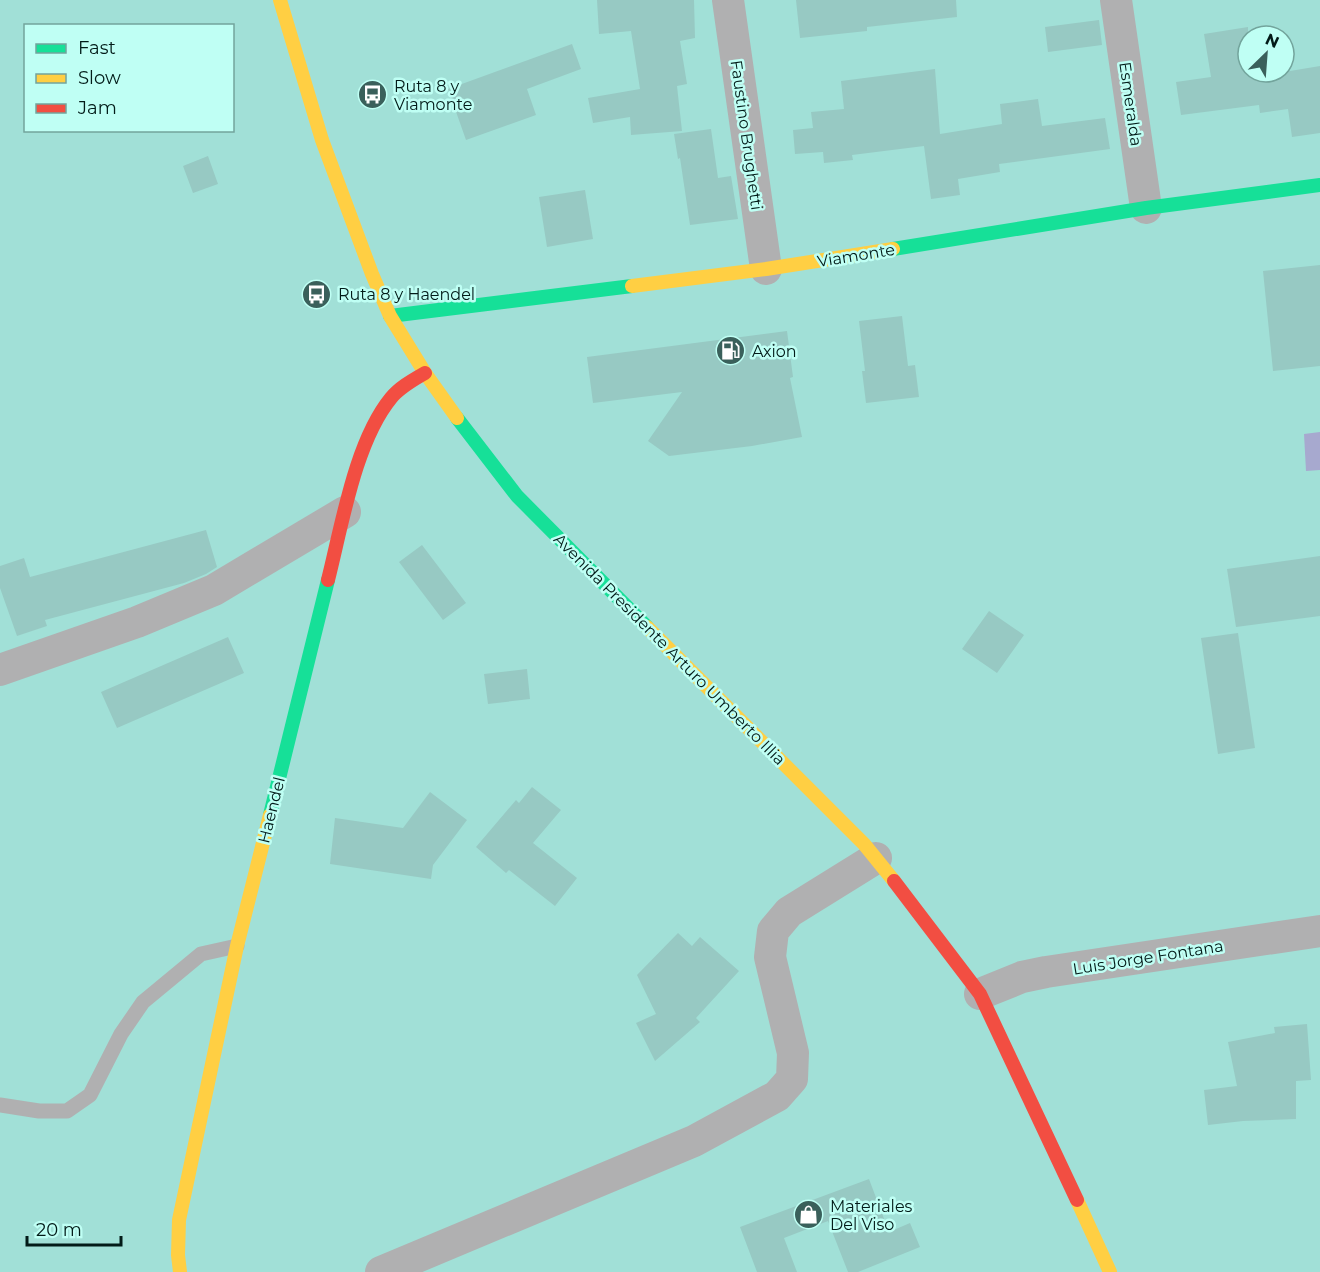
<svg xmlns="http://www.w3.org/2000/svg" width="1320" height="1272" viewBox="0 0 1320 1272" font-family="Montserrat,sans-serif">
<rect width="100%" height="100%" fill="#a1e0d7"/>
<path fill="#a7a9cf" d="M1320 432V470L1306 471 1304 434Z"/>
<path fill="#97c9c3" d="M597 0H694L695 38 680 41 687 84 677 86 682 131 631 135 630 117 593 123 588 98 640 89 631 31 599 34Z
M796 0H956L957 17 867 27V31L800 38Z
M1099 20 1102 45 1048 52 1045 27Z
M1248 27V72H1284L1320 66V133L1292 137 1288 109 1260 113 1259 105 1181 115 1176 82 1211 77 1204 34Z
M572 44 581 69 527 89 536 115 466 140 448 89Z
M935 69 940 134 1002 124 1000 104 1038 99 1042 126 1105 118 1110 149 999 164 1000 172 958 179 960 195 931 199 924 146 852 155 853 160 824 163 823 152 795 154 793 130 813 128 811 112 844 109 841 81Z
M711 129 718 178 731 176 738 219 690 225 680 158 678 159 674 134Z
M208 156 218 184 193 193 183 166Z
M585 190 593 239 547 247 539 197Z
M1320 265V366L1273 371 1263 271Z
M902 316 908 366 915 365 919 397 866 403 862 371H865L859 321Z
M787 331 793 377 790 378 802 437 752 446 669 456 648 441 682 392 593 403 587 357Z
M206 530 217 567 206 574 184 583 45 620 47 626 17 636 0 588V566L24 558 30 577Z
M422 545 466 603 443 620 399 562Z
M1320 556V616L1236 627 1227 569Z
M989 611 1024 635 997 673 962 649Z
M1238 633 1255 748 1218 754 1201 638Z
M228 637 244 673 117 728 101 692Z
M527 669 530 699 488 704 484 674Z
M532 787 561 810 533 843 577 878 555 906 509 870 506 873 476 847 516 800 519 803Z
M430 792 467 820 433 865 431 879 330 864 335 818 403 828Z
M678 933 692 946 700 937 739 971 696 1018 700 1022 655 1061 636 1023 656 1014 637 975Z
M1307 1024 1311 1080 1296 1081V1119L1243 1121 1208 1125 1204 1090 1237 1086 1228 1042 1275 1033 1274 1027Z
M869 1179 889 1232 910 1223 920 1247 858 1272H848L828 1221 784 1238 797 1272H757L740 1227Z"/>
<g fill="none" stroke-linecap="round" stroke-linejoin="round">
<path stroke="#b0b0b1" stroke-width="15" d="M0 1105 39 1111H67L90 1095 121 1034 143 1002 201 954 237 946"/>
<path stroke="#b0b0b1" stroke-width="32" d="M728 0 766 269
M1116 0 1146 208
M0 670 137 622 214 590 345 512
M980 994 1022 977 1046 972 1320 931
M381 1272 694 1141 777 1096 792 1079 793 1053 770 957 773 931 789 912 876 858"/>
<path stroke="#16e098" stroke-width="14" d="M893 249 1146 208 1320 185
M390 316 632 286
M457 418 517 496 647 627
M270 815 328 580"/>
<path stroke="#ffcf43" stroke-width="14" d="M280 0 322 140 372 274 390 316 425 373 457 418
M632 286 766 269 893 249
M647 627 864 844 894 881
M1077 1200 1110 1272
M180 1272 178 1255 179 1220 237 946 270 815"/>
<path stroke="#f24e42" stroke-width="14" d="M328 580C342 525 355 442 391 398 400 387 413 380 425 373
M894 881 980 994 1077 1200"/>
</g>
<defs>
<symbol id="bus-disc" viewBox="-11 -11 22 22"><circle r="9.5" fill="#3a605b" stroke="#bffff4"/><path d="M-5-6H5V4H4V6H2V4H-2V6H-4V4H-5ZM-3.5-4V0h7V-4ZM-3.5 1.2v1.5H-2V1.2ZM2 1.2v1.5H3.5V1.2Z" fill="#fff"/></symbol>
<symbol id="fuel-disc" viewBox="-11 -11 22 22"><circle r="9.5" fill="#3a605b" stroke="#bffff4"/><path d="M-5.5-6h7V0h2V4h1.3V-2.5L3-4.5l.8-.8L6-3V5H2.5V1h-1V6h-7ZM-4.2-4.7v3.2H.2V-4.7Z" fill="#fff"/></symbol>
<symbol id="shop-disc" viewBox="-11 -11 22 22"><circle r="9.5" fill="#3a605b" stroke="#bffff4"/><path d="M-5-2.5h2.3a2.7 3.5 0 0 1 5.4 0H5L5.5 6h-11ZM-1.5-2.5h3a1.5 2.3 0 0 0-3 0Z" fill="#fff"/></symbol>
</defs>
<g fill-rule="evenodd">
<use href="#bus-disc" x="356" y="78" width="33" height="33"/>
<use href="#bus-disc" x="300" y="278" width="33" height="33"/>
<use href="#fuel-disc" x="714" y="334" width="33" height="33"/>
<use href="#shop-disc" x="792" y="1198" width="33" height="33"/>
</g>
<g text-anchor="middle" stroke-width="5" stroke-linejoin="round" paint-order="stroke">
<g font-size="16" fill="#021b18" stroke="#bffff4" text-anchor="start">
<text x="394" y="92">Ruta 8 y<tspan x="394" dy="18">Viamonte</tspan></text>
<text x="338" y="300">Ruta 8 y Haendel</text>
<text x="752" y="357">Axion</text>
<text x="830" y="1212">Materiales<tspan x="830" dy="18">Del Viso</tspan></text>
</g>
<g font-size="16" fill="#021b18" stroke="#bffff4">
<text transform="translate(1131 104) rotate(82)" y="6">Esmeralda</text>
<text transform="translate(747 135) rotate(82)" y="6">Faustino Brughetti</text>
<text transform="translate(856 255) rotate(-9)" y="6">Viamonte</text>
<text transform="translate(670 649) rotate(45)" y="6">Avenida Presidente Arturo Umberto Illia</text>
<text transform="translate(271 810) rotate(-76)" y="6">Haendel</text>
<text transform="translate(1148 957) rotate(-9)" y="6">Luis Jorge Fontana</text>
</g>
</g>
<rect x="24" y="24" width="210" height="108" fill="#bffff4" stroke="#73a49c" stroke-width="1.5"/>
<rect x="36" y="44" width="30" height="9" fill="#16e098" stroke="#73a49c" stroke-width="1.5"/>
<text x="78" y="54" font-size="18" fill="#021b18">Fast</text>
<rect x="36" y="74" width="30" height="9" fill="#ffcf43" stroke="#73a49c" stroke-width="1.5"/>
<text x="78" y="84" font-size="18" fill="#021b18">Slow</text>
<rect x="36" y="104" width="30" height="9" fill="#f24e42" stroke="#73a49c" stroke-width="1.5"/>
<text x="78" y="114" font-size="18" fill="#021b18">Jam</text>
<g transform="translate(1266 54) rotate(25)"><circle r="28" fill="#bffff4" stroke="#73a49c" stroke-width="1.5"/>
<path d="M0-4.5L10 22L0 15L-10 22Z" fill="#3a605b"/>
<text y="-9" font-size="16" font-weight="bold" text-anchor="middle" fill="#021b18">N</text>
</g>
<path d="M27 1236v9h94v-9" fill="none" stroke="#021b18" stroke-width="3"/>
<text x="36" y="1236" font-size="18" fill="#021b18" stroke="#bffff4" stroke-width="4.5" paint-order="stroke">20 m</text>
</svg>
